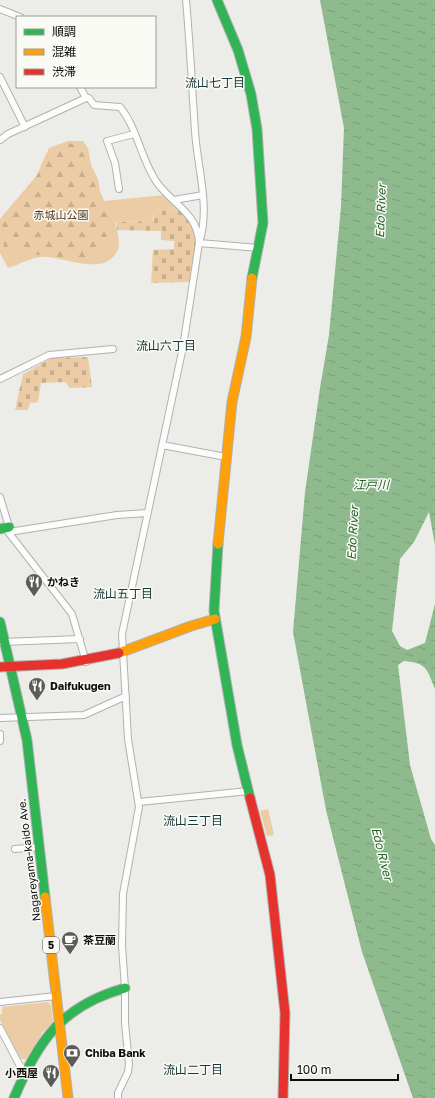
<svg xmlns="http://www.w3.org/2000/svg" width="435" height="1098" viewBox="0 0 435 1098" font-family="'Golos Text','Noto Sans JP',sans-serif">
<defs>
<pattern id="forest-firs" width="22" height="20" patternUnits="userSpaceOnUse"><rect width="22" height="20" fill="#ebcca5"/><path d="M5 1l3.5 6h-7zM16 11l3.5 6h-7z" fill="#c8ae8d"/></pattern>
<pattern id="cemetery-stones" width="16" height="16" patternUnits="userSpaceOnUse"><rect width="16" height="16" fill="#ebcca5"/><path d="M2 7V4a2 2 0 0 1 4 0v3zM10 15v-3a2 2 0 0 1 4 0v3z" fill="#c8ae8d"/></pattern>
<pattern id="water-ripples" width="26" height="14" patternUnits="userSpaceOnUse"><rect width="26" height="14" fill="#8eba8e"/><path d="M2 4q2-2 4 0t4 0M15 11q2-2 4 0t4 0" fill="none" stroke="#799f79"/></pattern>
</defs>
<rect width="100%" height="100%" fill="#ecece9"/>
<path fill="#ebcca5" d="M68 141H83L88 148 91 165 98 179 100 192 104 201 164 195 179 209 154 211 153 221 116 222C116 231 121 240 118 249 106 280 60 254 40 257 30 258 18 265 8 268L0 253V219L37 175 49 148Z
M268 809 274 835 267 836 260 811Z
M48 1002 51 1005 53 1022 43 1032 26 1059H21L0 1020V1014H2V1007Z"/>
<path fill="url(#forest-firs)" d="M69 143 78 146 84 155 95 185 110 211 109 234 105 251 91 259 57 257 21 253 4 249 2 219 29 187 38 174 46 154 57 145Z"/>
<path fill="url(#cemetery-stones)" d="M180 209 194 226 197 239 190 282 151 283 153 250 174 249V241L161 240V231L117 230V222L154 221V211Z
M88 357 92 387 70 388 65 382 41 383 38 402 30 403 28 410H15L23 374 52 358Z"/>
<path fill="url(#water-ripples)" d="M320 0H435V545L429 512 414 542 400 559 392 631 400 646 407 650 425 643 435 604V689C427 669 427 663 404 661L398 665 410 765 431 839 435 845V1098H413L362 952 326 810 293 632 305 492 320 388 329 335 341 207 344 128Z"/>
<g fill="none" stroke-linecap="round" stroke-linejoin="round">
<defs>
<path id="street" d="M0 9 20 17
M0 77 25 127
M80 87 86 98
M0 140 8 134 86 98H89L94 105 120 107C138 129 141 161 158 184 173 204 198 214 199 243L258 248
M119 189 115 163 107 141 134 134
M174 200 203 195
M0 379 49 355 113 349
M162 445 226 457
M0 497 9 527
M5 528 72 614 86 662
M9 532 117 515 147 513
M2 642 80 639
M0 718 84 715 126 696
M0 734V741
M139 802 249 791
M15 849 39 847
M0 1002 56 996
M0 1028 20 1066 26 1070
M118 1098V1093L128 1072 129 1064 125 1023V988L122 946 123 894 139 807 128 739 122 634 183 347 199 243C211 207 197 167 195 131 192 87 190 44 186 0"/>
<path id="fast" d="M217 0 238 50 251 94 257 129 263 223 252 278
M0 529 9 527
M218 544 214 611 237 745 250 798
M0 622 27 740 45 897
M14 1098C39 1040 61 1006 125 988"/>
<path id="slow" d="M218 544 232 402 246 337 252 278
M119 653 191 626 215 619
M45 897 68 1098"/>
<path id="jam" d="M0 667 62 664 119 653
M250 798 270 875 285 1013 283 1098"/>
</defs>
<use href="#street" stroke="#b1b1ae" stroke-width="8"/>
<use href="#fast" stroke="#b1b1ae" stroke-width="11"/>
<use href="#slow" stroke="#b1b1ae" stroke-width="11"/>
<use href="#jam" stroke="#b1b1ae" stroke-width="11"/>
<use href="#street" stroke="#fcfcfc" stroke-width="6"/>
<use href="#fast" stroke="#30b455" stroke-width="9"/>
<use href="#slow" stroke="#ff9f0a" stroke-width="9"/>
<use href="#jam" stroke="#e5322d" stroke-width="9"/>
</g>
<defs>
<symbol id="restaurant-pin" viewBox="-11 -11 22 30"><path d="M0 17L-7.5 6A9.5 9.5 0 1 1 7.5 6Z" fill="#5b5b59" stroke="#fafaf5"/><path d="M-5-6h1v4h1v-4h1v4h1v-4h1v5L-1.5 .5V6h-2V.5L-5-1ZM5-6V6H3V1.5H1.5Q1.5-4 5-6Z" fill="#fff"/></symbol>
<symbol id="cafe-pin" viewBox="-11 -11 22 30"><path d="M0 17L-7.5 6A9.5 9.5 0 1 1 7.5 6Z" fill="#5b5b59" stroke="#fafaf5"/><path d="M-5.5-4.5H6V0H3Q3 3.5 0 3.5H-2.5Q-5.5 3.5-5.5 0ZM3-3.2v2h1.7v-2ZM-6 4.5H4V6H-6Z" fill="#fff"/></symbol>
<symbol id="bank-pin" viewBox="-11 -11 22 30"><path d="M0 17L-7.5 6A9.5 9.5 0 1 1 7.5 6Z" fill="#5b5b59" stroke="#fafaf5"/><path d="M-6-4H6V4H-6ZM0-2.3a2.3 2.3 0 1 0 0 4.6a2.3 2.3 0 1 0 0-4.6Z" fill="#fff"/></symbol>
</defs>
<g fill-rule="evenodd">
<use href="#restaurant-pin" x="24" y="572" width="20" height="27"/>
<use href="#restaurant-pin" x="27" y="676" width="20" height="27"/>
<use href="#cafe-pin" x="60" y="930" width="20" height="27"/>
<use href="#bank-pin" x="62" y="1043" width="20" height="27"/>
<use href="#restaurant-pin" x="41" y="1063" width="20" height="27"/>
</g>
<g text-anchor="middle" stroke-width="3" stroke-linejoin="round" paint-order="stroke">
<rect fill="#fafaf5" stroke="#545452" stroke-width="1" x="43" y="937" width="16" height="16" rx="3"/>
<g font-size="10" font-weight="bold" fill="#0d0d0c">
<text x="51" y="949">5</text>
</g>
<g font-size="11" fill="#50371a" stroke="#fafaf5">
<text x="61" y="219">赤城山公園</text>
</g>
<g font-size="11" font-weight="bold" fill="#0d0d0c" stroke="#fafaf5" text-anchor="start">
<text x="47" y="586">かねき</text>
<text x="50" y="690">Daifukugen</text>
<text x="83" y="944">茶豆蘭</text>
<text x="85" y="1057">Chiba Bank</text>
<text x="38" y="1077" text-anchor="end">小西屋</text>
</g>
<g font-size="11" fill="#0d0d0c" stroke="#fafaf5">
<text transform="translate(29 860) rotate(-97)" y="4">Nagareyama-kaido Ave.</text>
</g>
<g font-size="12" fill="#16383b" stroke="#fafaf5">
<text x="215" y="87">流山七丁目</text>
<text x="166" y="350">流山六丁目</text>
<text x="123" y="598">流山五丁目</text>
<text x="193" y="825">流山三丁目</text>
<text x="193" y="1074">流山二丁目</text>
</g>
<g font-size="12" font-style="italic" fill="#216226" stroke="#fafaf5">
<text transform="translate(381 211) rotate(-88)" y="4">Edo River</text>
<text x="371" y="489">江戸川</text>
<text transform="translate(353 533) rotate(-87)" y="4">Edo River</text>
<text transform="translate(382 854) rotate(76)" y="4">Edo River</text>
</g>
</g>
<rect x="16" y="16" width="140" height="72" fill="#fafaf5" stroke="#9b9b98"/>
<rect x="24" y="29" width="20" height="6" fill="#30b455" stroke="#9b9b98"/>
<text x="52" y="36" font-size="12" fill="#0d0d0c">順調</text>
<rect x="24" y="49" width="20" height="6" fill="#ff9f0a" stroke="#9b9b98"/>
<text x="52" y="56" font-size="12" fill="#0d0d0c">混雑</text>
<rect x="24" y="69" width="20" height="6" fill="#e5322d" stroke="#9b9b98"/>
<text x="52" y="76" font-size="12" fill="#0d0d0c">渋滞</text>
<path d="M291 1074v6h107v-6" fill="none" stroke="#0d0d0c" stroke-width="2"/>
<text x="297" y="1074" font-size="12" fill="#0d0d0c" stroke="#fafaf5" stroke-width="3" paint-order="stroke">100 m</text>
</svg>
